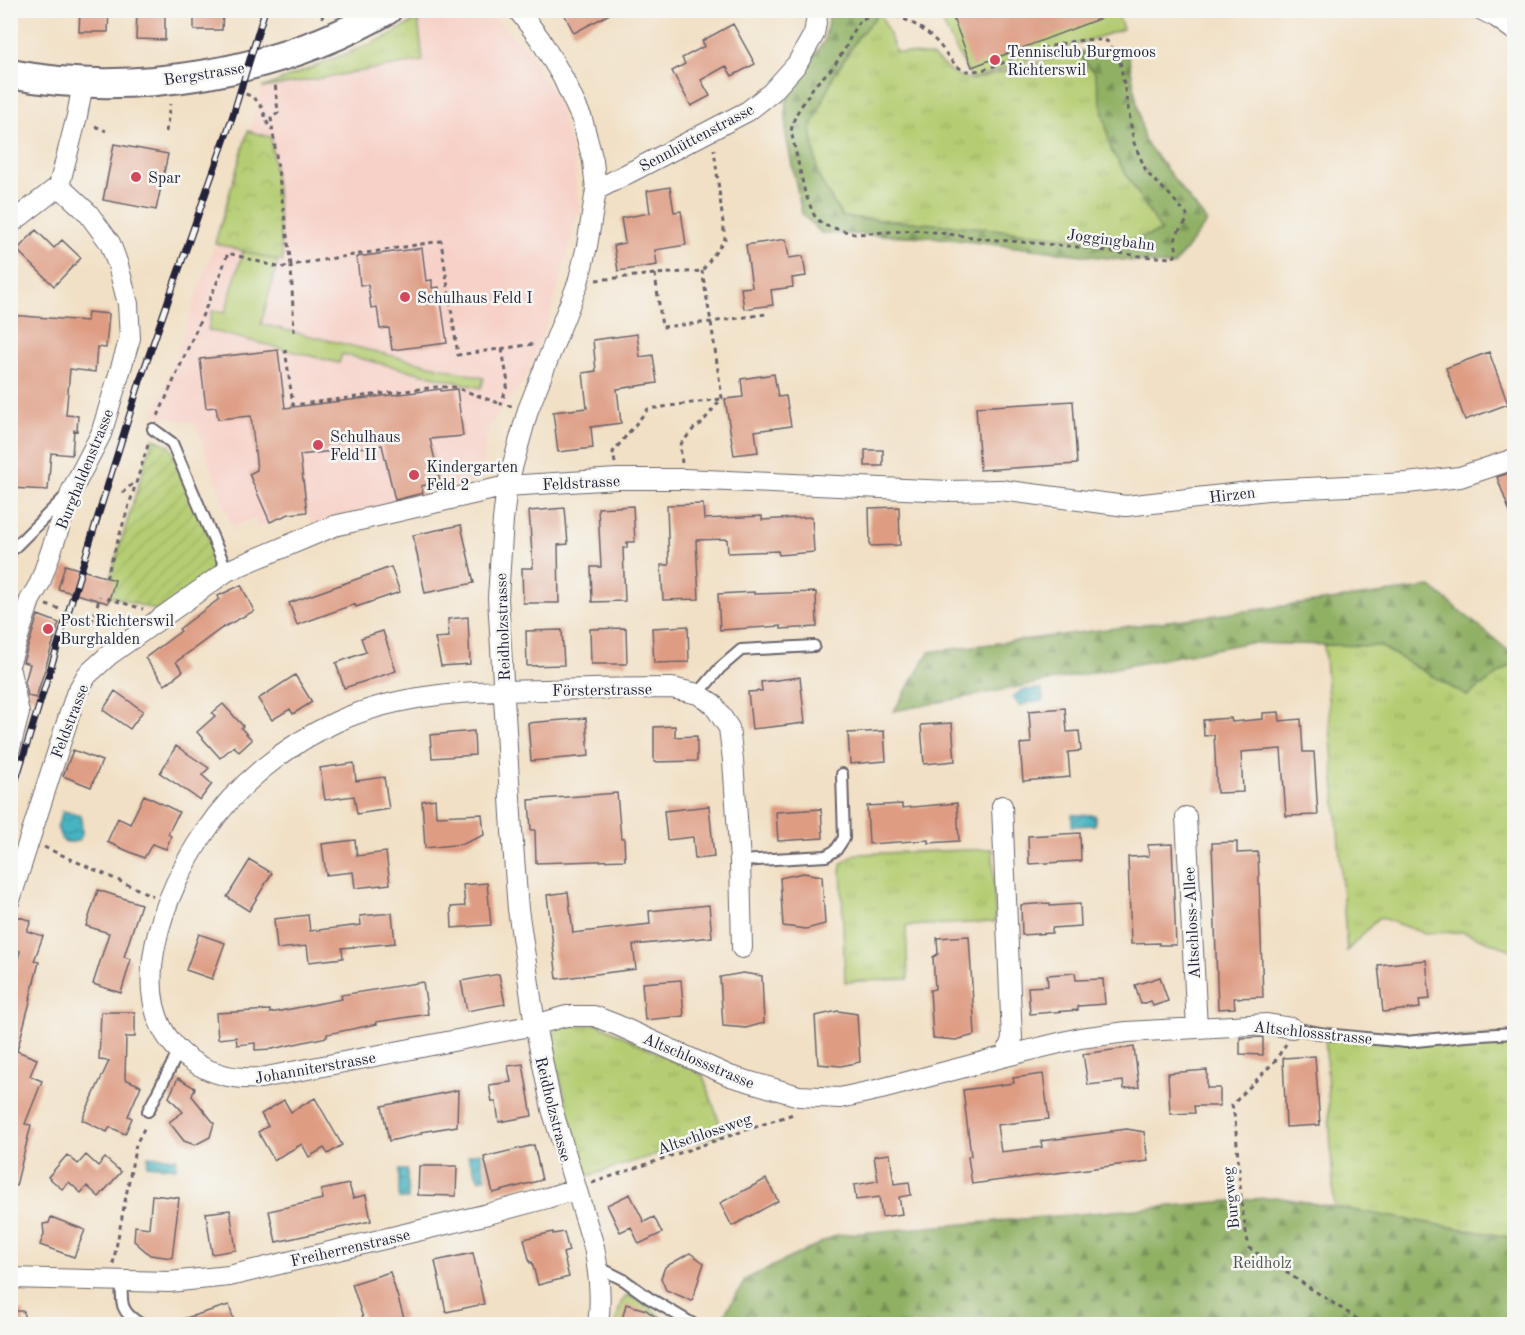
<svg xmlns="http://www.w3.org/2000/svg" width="1525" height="1335" viewBox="0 0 1525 1335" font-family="'Old Standard TT',serif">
<defs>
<pattern id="grass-tufts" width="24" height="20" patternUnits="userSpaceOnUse" patternTransform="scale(1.5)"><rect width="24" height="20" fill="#b5cd72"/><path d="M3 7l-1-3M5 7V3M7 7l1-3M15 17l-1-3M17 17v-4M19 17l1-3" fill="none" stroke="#9bb064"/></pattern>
<pattern id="forest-firs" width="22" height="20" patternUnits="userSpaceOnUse" patternTransform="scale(1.5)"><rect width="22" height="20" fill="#90b064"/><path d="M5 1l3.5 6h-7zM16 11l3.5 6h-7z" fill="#758f54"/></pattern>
<pattern id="park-crowns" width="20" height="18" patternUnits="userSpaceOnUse" patternTransform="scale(1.5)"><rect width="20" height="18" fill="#b5cd72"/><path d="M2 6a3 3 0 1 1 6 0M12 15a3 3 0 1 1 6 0" fill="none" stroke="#9bb064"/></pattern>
<pattern id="garden-furrows" width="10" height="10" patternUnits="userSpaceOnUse" patternTransform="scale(1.5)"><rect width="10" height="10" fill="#b5cd72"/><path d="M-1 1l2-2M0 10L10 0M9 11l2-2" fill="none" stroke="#9bb064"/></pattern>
<pattern id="water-waves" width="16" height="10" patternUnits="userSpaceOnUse" patternTransform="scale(1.5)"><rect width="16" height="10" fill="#46b4c1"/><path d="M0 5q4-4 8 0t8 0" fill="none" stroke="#3a929e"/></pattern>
</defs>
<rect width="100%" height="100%" fill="#f6f6f2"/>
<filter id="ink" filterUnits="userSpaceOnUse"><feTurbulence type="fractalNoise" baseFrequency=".0167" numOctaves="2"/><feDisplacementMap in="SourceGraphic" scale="12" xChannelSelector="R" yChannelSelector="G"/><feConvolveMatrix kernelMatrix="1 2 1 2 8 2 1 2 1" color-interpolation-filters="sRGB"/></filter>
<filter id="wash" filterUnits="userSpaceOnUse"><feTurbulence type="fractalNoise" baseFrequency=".008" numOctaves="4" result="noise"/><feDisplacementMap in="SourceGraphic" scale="24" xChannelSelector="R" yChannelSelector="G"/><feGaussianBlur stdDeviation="1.35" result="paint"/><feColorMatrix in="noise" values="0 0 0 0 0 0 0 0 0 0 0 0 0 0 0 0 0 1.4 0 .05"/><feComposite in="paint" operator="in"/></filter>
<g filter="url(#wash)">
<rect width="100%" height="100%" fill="#f1e0c5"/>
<path fill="#f7d1c8" d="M432 11H488L528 51 558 104 574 157 579 211 550 317 524 381 494 420 485 434 484 457 479 480 335 518 313 526 307 513 289 515 258 528 254 518 232 527 195 423 154 416 215 243 262 88 422 61 418 19Z"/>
<path fill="url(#grass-tufts)" stroke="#6c7856" stroke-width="1.5" d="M880 12 896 52 932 56 954 74 972 80 1076 52 1095 73 1111 150 1162 231 1137 239 1072 238 975 227 842 217 818 176 811 129 833 77 858 37Z
M418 19 423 61 262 88 387 37Z
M1324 645 1380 646 1467 696 1514 663V951L1463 932 1423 933 1379 917 1347 951Z
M993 849 995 922 906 926 908 979 845 982 841 864 856 854Z
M598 1024 703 1075 723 1133 585 1177 550 1039 559 1026Z
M1514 1033V1238L1334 1207 1325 1034 1406 1042Z"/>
<path fill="url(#forest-firs)" stroke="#596950" stroke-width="1.5" d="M828 11H852L853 13 880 12 858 37 833 77 811 129 818 176 842 217 975 227 1072 238 1137 239 1161 231 1111 150 1095 73 1076 52 1127 48 1144 140 1207 222 1173 266 932 237 821 233 802 214 786 136V101L809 62 824 42 829 17Z
M1431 587 1514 655V663L1467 696 1380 646 1245 643 894 711 929 652Z
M1276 1197 1514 1238V1324H718L746 1279 837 1235Z"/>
<path fill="url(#park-crowns)" stroke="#6c7856" stroke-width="1.5" d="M248 131 271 137 283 262 215 243Z"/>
<path fill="url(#garden-furrows)" stroke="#6c7856" stroke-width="1.5" d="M153 438 170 446 223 570 161 612 105 594Z"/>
<path fill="#b5cd72" stroke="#6c7856" stroke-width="1.5" d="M937 11H1117L1123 29 972 79 952 42Z
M243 251 278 261 261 324 484 378 481 388 342 354 339 363 208 330 212 311 225 313Z
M627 1295 646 1305 664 1319 676 1324H615L621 1303Z"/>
<path fill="url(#water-waves)" stroke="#346b7e" stroke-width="1.5" d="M1042 689 1043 701 1027 703 1020 707 1013 697 1023 690Z
M63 811 81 815C81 821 82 827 82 832 82 843 70 844 62 840L57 827Z
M1072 815H1095V825L1072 826Z
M480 1152 486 1178 479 1180 468 1156Z
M148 1156 177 1158 176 1168 147 1165Z
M399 1170H407L408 1199H399Z"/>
<g id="blocks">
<path fill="#de9c83" d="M80 10H109L108 32H79Z
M137 10H165V40L136 39Z
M194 10H223L222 30H194Z
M562 10H617L574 33Z
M950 10H1117V12L972 67Z
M733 24 755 64 732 76 726 66 701 80 710 96 691 106 672 71 685 64 682 58 705 46 702 41Z
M114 144 168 154 156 210 103 200Z
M670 187 674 212 681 211 686 245 655 250 657 265 618 271 614 245 625 243 621 218 650 213 647 191Z
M36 230 54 248 62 240 81 258 54 286 17 250Z
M786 239 789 258 803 256 806 276 792 278 793 287 771 290 773 305 744 309 741 288 752 287 746 245Z
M422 248 426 281 432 280V288L439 287 447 343 392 350 389 328 380 329 377 307 371 308 368 285H360L357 257Z
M88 312 109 314 106 348 97 347 95 372 70 369 66 415 78 416 77 431 74 430 72 455 51 453 48 490 10 488V315L87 321Z
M637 334 640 357 653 355 657 383 617 389 621 423 591 427 593 448 558 452 553 412 587 408 583 373 596 371 593 340Z
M278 350 285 408 441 389V391L457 389 463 436 430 439 440 482 421 486 423 493 395 500 382 445 300 455 307 512 289 514 270 522 249 474 257 470 251 416 218 419 216 407 206 408 200 359Z
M1489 352 1508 404 1465 420 1446 368Z
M774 374 778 397 786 396 791 426 755 431 758 452 734 455 725 399 743 397 741 379Z
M1073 401 1077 464 980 470 976 407Z
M865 450H883V466H865Z
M1515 471V521H1513L1497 477Z
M703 504 704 519 762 516V520L812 517 814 552 779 555 778 551 728 553 727 539 696 540 699 599 663 600 661 565H669L667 505Z
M633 506 635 542H627V548H623L625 601 592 602 591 567H601L598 508Z
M899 507 900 545 870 546 869 508Z
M565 508 568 544 558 545 559 603H523L522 568H533L529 511Z
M461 525 474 583 425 593 413 535Z
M65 565 115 580 108 603 58 589Z
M391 567 400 592 356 607 355 604 297 625 289 603Z
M241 585 254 611 222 628 176 662 183 671 165 685 145 658 181 631 179 629 219 599 218 596Z
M754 592V594L816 592 817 627 781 629V626L720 630 718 594Z
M38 615 59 623 36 698 28 696 25 682 30 664 23 662Z
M468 617 470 664 441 666 435 638 449 637 448 619Z
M688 626 689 662 654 663 652 628Z
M626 628 627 664H591L590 629Z
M562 630 564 665 527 666 526 631Z
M383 631 396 671 344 688 336 663 366 652 361 638Z
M295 675 312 702 293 714 290 709 272 720 258 699Z
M800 677 805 723 752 729 748 692 762 691 761 682Z
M115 691 143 711 130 729 103 710Z
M223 704 243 726 241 728 252 740 239 752 234 746 220 758 197 732 215 716 212 713Z
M1065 708 1067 732 1079 731 1081 751 1068 752 1070 777 1023 781 1020 744 1031 743 1029 711Z
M1279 712 1280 721 1301 719 1303 752H1314L1318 815 1286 816 1281 749 1241 752 1243 792 1217 793 1214 735 1204 736 1203 720 1231 718 1232 722 1263 719V713Z
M586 718 589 756 531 761 528 723Z
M952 723 955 761 924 764 921 725Z
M675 726V737L697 736V761L654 762V727Z
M474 731 475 755 432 758 430 735Z
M884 731 886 761 850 764 848 733Z
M176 746 209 768 202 775 212 784 200 800 160 773Z
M73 750 102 761 91 787 63 776Z
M354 763 356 781 384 777 389 809 357 814 354 796 325 800 320 768Z
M617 793 621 838H624L625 860 536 863 535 830H531L529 800Z
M144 795 179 812 168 834 171 836 166 849 152 844 144 858 107 842 118 818 130 824Z
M435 799 436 816 482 814 484 835 463 844 425 848 422 801Z
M957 803 959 841 928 843V840L869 844 867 806 902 804V808Z
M709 806 714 857 695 859 693 837 667 840 664 811Z
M821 809 823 838 778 841 776 812Z
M1080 833 1081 861 1029 864 1028 836Z
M355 840 357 856 386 852 390 884 355 888 353 872 326 875 322 844Z
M1237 842V853L1258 852 1263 997 1234 998 1235 1008 1218 1009 1212 843Z
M1172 844 1176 945H1159V943L1131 944 1128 857 1149 856 1148 845Z
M250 860 272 873 249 911 227 897Z
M803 873 822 876 825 924 806 929 783 926 780 878Z
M487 883 491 925 452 928 451 907 465 906 463 885Z
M98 890 141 904 124 957 131 959 121 993 93 984 109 933 86 926Z
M568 892 573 933 650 924 649 911 709 905 712 937 633 945 636 969 557 979 547 895Z
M1050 903V906L1080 904 1081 926 1052 928V933L1022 935 1021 905Z
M392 913 395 943 342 948 343 958 309 962 307 946 277 949 274 919 308 915 310 931 361 925 360 916Z
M17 916 31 921 27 931 43 936 34 961 39 962 30 998H31L17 1051 37 1059 30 1076 42 1081 25 1124 31 1125 16 1186 10 1185V992L20 951 10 947V935Z
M199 934 225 943 212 979 186 970Z
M969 936 975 1035 956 1040 933 1038 930 990 935 989 933 957 938 954 937 938Z
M1426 960 1430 999 1419 1000 1420 1008 1383 1012 1378 965Z
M743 973 762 976 764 1023 746 1028 723 1026 720 977Z
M1075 973 1076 980 1103 979 1105 1004 1078 1006V1010L1030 1014 1028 987 1048 986 1047 975Z
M499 974 505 1004 467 1011 461 981Z
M1160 977 1168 1001 1153 1006 1151 1001 1141 1004 1135 985Z
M681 980 684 1016 645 1020 642 983Z
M423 982 428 1014 376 1022 377 1024 327 1034V1037L272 1049 255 1050V1043L237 1045 236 1037 218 1039 216 1013 270 1010V1013L342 999 341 995Z
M838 1011 857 1014 860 1062 841 1066 818 1064 815 1016Z
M101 1012H135V1037H126L125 1079 141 1086 128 1116 132 1118 125 1134 110 1127 107 1132 82 1120 109 1061 99 1060Z
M1263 1037V1055L1240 1054V1038Z
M1134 1047 1139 1087 1124 1089 1123 1081 1088 1085 1083 1054Z
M1315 1056 1320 1125 1286 1127 1283 1058Z
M523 1064 532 1116 499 1122 496 1102H492L489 1085 511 1082 508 1066Z
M1207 1070V1088H1220V1106H1194L1195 1113 1170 1114 1168 1073Z
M1043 1074 1049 1119 997 1125 1001 1152 1042 1147 1041 1141 1112 1132 1111 1131 1127 1129 1144 1132 1148 1161 972 1184 968 1157 971 1156 963 1090 1014 1083 1013 1078Z
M178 1078 195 1088 192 1096 214 1123 210 1137 195 1145 184 1141 169 1122 183 1112 169 1097Z
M458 1090 457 1126 421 1132V1134L389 1141 382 1106Z
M315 1098 342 1145 328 1154 324 1148 309 1157 302 1144 274 1160 258 1132 268 1126 261 1114 284 1100 291 1112Z
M534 1145 542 1180 493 1193 484 1157Z
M890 1154 894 1184 909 1182 911 1195 899 1197 902 1214 882 1217 879 1197 856 1200 854 1185 878 1181 874 1156Z
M67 1155 78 1164 86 1155 98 1166 105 1158 121 1172 99 1197 87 1186 81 1193 69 1182 62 1189 48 1177Z
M419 1166H457L456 1196 418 1195Z
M766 1179 778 1201 732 1226 720 1203Z
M349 1184 353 1198 366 1195 371 1221 276 1242 269 1211 323 1199 321 1190Z
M630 1194 644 1222 654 1217 662 1233 639 1244 631 1227 620 1232 607 1205Z
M152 1195 179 1198 172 1258 150 1255 134 1241 135 1226 149 1228Z
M230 1210 236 1250 212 1254 206 1213Z
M51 1217 85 1230 74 1257 40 1245 44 1234 43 1224 49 1223Z
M553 1232V1234L564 1232 569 1251 563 1253 569 1277 538 1285 532 1262 530 1263 524 1239Z
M473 1253 484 1304 446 1312 435 1261Z
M690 1253 704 1263 692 1301 666 1290 661 1278 665 1267Z
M390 1272 404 1318 384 1324H365L352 1284Z
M626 1304 646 1310 665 1324H621Z
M229 1305 235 1324H177L176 1321Z
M10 1311H24V1324H10Z"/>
</g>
</g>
<g filter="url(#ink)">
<use href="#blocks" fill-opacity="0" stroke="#6a646b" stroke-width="1.5"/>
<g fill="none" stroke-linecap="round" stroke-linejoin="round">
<defs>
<path id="lane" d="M153 429 172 443 227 571
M10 552 66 496
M698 694 720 668 741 650 814 646
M740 861 826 856 836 850 844 838 842 774
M1292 1028 1325 1034 1406 1042 1465 1036 1514 1033
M148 1111 179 1051
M598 1267 624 1280 649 1298 693 1324
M122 1280C121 1303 120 1312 141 1324"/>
<path id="street" d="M518 10 540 39 563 78 582 119 593 161 596 190 587 246 578 283 528 410 507 486 503 520 498 598 512 831 518 909 535 1025 552 1109 594 1247C599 1273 602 1298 598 1324
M1482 10 1496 17 1514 30
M596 190 748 111 772 92 797 64 814 34 818 10
M10 224 59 186 77 116 83 83
M10 662 30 600 40 583 72 490 101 434 130 338 128 304 118 265 110 243 88 213 59 186
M10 671 19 713 10 748
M1002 806 1012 1039 1006 1056
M1186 817 1197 1028
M10 900 76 694 87 675 109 655 227 571 334 526 507 486 617 479H684L948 491 1000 490 1126 506 1267 490 1407 483 1460 477 1514 459
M742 948 740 861 733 760 729 728 713 704 698 694 672 688C629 688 587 689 545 690 473 691 402 692 336 722 285 746 236 785 205 832 166 888 118 1002 185 1056 208 1074 233 1080 261 1078L535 1025 566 1016H594L617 1025 730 1076 799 1096 840 1098 881 1089 1006 1056 1080 1038 1127 1032 1267 1024 1292 1028
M10 1278 169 1282 229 1276 488 1214 547 1198 575 1189"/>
<path id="secondary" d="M10 74C133 98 279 73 387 10"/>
</defs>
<use href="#lane" stroke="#6a646b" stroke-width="14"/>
<use href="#street" stroke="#6a646b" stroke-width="22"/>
<use href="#secondary" stroke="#6a646b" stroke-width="32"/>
<path stroke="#6a646b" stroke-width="3" stroke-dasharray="4.5 4.5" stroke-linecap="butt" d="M878 13C900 14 919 25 935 40 944 48 955 71 968 71 983 72 999 64 1013 59 1035 51 1060 42 1084 40 1092 39 1100 40 1107 41L1120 61 1134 143 1147 173 1169 194 1187 215V221C1177 232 1173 237 1177 251L1175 256 1171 258 1140 256 1078 247 987 239 918 230 855 234 823 225 814 215 805 193 791 131 795 116 814 86 834 66 846 47 853 31 860 20Z
M322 18 324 10
M237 91C253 96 260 99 265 116 267 122 268 126 272 130
M95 126 106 131
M166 132 170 104
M655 274 662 327 711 322 766 314
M596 280 655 274 702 271 725 239 714 149
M294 332 291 265 441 241 458 355 534 344
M285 349 293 405 436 387H454L501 404
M502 349 508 383 501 404 512 406
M158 416 219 278 228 253 281 268 291 265 271 118 278 113 275 82
M615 463 613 452 648 409 721 399
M682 463 680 445 695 427 701 424 722 398 711 322 702 271
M122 493 135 482
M106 578 149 442
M107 598 143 609
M46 605 60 609
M83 619 92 622 100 596
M44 847 153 896
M1286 1044 1275 1061 1232 1105 1235 1119 1242 1209 1249 1248 1365 1324
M592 1183 793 1114
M113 1264 136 1144 146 1125"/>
<use href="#lane" stroke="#fff" stroke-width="10"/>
<use href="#street" stroke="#fff" stroke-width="20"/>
<use href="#secondary" stroke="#fff" stroke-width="28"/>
<defs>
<path id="rail" d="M10 799 141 378 232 118 265 10"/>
</defs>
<use href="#rail" stroke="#22223b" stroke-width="7"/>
<use href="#rail" stroke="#f6f6f2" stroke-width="4.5" stroke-dasharray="14" stroke-linecap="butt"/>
</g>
</g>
<g fill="#d1495b" stroke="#f6f6f2" stroke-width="2">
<circle cx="995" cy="60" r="6"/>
<circle cx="136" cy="177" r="6"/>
<circle cx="405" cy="297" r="6"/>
<circle cx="318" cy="445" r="6"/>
<circle cx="414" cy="475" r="6"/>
<circle cx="48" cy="629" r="6"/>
</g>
<g text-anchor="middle" stroke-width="5" stroke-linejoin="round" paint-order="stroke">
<g font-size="16" fill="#22223b" stroke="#f6f6f2" text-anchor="start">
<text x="1007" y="57">Tennisclub Burgmoos<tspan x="1007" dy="18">Richterswil</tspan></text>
<text x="148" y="183">Spar</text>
<text x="417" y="303">Schulhaus Feld I</text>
<text x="330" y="442">Schulhaus<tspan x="330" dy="18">Feld II</tspan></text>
<text x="426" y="472">Kindergarten<tspan x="426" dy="18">Feld 2</tspan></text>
<text x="60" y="626">Post Richterswil<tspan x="60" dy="18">Burghalden</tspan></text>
</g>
<g font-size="16" fill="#22223b" stroke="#f6f6f2">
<text transform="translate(204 73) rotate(-9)" y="6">Bergstrasse</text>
<text transform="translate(696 137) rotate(-28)" y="6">Sennhüttenstrasse</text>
<text transform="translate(1111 239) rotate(7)" y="6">Joggingbahn</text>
<text transform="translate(84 469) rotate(-68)" y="6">Burghaldenstrasse</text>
<text transform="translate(581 482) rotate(-3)" y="6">Feldstrasse</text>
<text transform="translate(1232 494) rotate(-7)" y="6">Hirzen</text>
<text transform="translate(502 627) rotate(-92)" y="6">Reidholzstrasse</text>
<text transform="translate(602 689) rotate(-1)" y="6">Försterstrasse</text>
<text transform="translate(69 721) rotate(-69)" y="6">Feldstrasse</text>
<text transform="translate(1191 923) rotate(-93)" y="6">Altschloss-Allee</text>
<text transform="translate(1313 1032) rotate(6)" y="6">Altschlossstrasse</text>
<text transform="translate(699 1060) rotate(23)" y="6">Altschlossstrasse</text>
<text transform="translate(315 1067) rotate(-10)" y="6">Johanniterstrasse</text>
<text transform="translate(554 1109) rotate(76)" y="6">Reidholzstrasse</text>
<text transform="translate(704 1133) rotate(-19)" y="6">Altschlossweg</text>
<text transform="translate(1230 1198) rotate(-96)" y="6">Burgweg</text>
<text transform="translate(350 1247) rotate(-13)" y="6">Freiherrenstrasse</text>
</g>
<g font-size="16" fill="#4e554c" stroke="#f6f6f2">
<text x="1262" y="1268">Reidholz</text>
</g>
</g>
<rect width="1525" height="1335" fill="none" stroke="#f6f6f2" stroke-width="36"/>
</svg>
